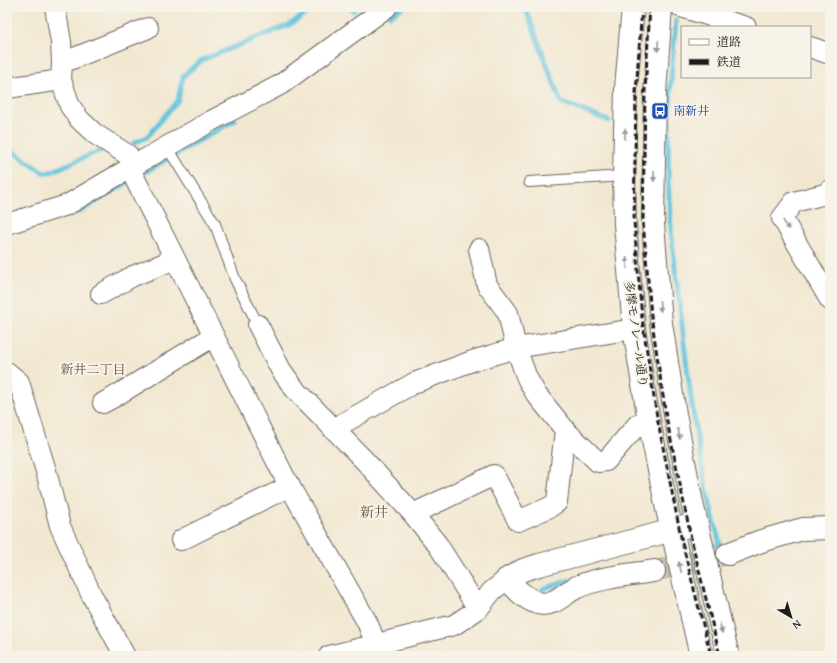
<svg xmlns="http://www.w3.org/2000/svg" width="837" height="663" viewBox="0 0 837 663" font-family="'Gentium Book Plus','Noto Serif JP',serif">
<rect width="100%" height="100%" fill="#f7f3e8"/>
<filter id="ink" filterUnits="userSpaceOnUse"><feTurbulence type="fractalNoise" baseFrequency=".025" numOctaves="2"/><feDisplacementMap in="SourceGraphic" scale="8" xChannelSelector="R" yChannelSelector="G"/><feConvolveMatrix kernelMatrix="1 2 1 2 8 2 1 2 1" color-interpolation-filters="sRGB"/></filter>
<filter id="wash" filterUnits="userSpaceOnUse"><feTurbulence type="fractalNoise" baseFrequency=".012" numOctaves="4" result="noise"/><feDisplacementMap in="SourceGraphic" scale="16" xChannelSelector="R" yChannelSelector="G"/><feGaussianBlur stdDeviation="0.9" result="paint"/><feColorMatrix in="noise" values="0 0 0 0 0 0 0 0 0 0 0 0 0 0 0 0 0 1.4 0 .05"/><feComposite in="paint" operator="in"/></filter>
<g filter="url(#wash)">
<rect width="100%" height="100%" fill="#f2e8d2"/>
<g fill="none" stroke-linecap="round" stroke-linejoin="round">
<path stroke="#5fc4dd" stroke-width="5" d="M350 7 354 11
M525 7 561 102 609 121
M390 15 403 7
M676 20C669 89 665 159 671 228 674 263 679 298 683 333 691 404 701 476 720 544L716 545
M134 143 147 137 178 100 183 76 202 60 289 25 316 7
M7 147 42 172 48 173 106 148
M138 176 235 120
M66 215 80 211 131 180
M543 589 569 580"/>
</g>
</g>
<g filter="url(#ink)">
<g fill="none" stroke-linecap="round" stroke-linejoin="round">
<path stroke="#c7bfae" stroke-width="22" stroke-dasharray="22 11" stroke-linecap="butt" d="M654 571 728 554"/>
<defs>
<path id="service" d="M167 147 215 224 235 279 258 325
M529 182 624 176"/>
<path id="minor" d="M55 7 61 42 62 63 61 80 70 106 79 119 95 134 128 155 135 165 211 121 280 85 387 7
M681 7 746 27
M810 47 830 54
M62 63 148 28
M7 88 61 80
M830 190 825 194 794 202 782 218 830 300
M7 224 67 205 135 165 132 173 286 480 367 622 376 644
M479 249 487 285 508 313 516 348 527 378 536 394 566 431 598 462 606 461 638 424 649 421
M101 294 133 276 175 259
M258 325 281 370 294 388 364 460 413 514 438 545 478 609
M7 372 19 382 46 471 60 526 92 596 125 656
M103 403 114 397 214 336
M333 429 414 383 472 361 516 348 634 329
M413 514 494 475 518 521 550 507 557 502 564 438 566 431
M181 540 290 486
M329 656 454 625 478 609 492 591 507 579"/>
<path id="tertiary" d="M728 554 761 541 803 529 830 528
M654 571C629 575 601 577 577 587 564 593 554 607 538 603 525 599 516 589 507 579L523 570 539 565 696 524"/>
<path id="secondary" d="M633 7 626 88 624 176 625 224 634 329 649 421 667 509 701 656
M661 7 655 93 653 224 661 323 675 414 692 503 728 656"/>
</defs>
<use href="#service" stroke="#67635c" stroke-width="12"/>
<use href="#minor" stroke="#67635c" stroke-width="22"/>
<use href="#tertiary" stroke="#67635c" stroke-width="24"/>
<use href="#secondary" stroke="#67635c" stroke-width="24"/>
<use href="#service" stroke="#fff" stroke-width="10"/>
<use href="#minor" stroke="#fff" stroke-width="20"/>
<use href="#tertiary" stroke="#fff" stroke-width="22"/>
<use href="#secondary" stroke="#fff" stroke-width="22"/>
<path stroke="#1c1c1c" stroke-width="3" stroke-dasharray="6 3" stroke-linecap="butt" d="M642 7 636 92 634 222 642 319 657 417 682 542 711 656
M650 7 645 91 643 221 651 315 666 416 691 538 720 656"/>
</g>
<defs><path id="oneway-solid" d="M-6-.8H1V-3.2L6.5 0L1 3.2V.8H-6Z"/></defs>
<g fill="#999">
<use href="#oneway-solid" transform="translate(658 46) rotate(94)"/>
<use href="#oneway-solid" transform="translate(625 134) rotate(-89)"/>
<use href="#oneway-solid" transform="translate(654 176) rotate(91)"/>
<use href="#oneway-solid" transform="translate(786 225) rotate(59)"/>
<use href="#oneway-solid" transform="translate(627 263) rotate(-94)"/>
<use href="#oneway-solid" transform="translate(660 306) rotate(84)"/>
<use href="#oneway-solid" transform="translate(679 434) rotate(79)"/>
<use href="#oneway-solid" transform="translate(680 567) rotate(-103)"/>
<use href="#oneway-solid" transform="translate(721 628) rotate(76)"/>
</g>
</g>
<defs>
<symbol id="bus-square" viewBox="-11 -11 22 22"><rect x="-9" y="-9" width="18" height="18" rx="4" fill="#1a4fb4" stroke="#f7f3e8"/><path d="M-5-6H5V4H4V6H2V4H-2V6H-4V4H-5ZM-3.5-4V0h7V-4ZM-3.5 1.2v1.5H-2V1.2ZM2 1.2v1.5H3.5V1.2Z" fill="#fff"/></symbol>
</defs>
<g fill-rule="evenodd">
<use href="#bus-square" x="650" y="101" width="20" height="20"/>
</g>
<g text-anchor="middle" stroke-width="4" stroke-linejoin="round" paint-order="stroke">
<g font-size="12" fill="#164399" stroke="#f7f3e8" text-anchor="start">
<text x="673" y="115">南新井</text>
</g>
<g font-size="12" fill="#1c1c1c" stroke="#f7f3e8">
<text transform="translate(636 334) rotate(82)" y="4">多摩モノレール通り</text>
</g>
<g font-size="13" fill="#694c42" stroke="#f7f3e8">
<text x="93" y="374">新井二丁目</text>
</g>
<g font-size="14" fill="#694c42" stroke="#f7f3e8">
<text x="374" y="517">新井</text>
</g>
</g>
<rect width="837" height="663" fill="none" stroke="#f7f3e8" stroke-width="24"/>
<rect x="681" y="26" width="130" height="52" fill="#f7f3e8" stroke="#9f9d96"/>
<rect x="689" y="39" width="20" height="6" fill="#ffffff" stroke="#9f9d96"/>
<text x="717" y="46" font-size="12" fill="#1c1c1c">道路</text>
<rect x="689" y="59" width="20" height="6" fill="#1c1c1c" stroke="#9f9d96"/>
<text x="717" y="66" font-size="12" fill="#1c1c1c">鉄道</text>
<g transform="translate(791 617) rotate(142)" stroke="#f7f3e8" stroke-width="3" paint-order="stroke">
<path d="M0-3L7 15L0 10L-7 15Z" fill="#1c1c1c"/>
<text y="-6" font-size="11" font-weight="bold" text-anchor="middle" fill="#1c1c1c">N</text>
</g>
</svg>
